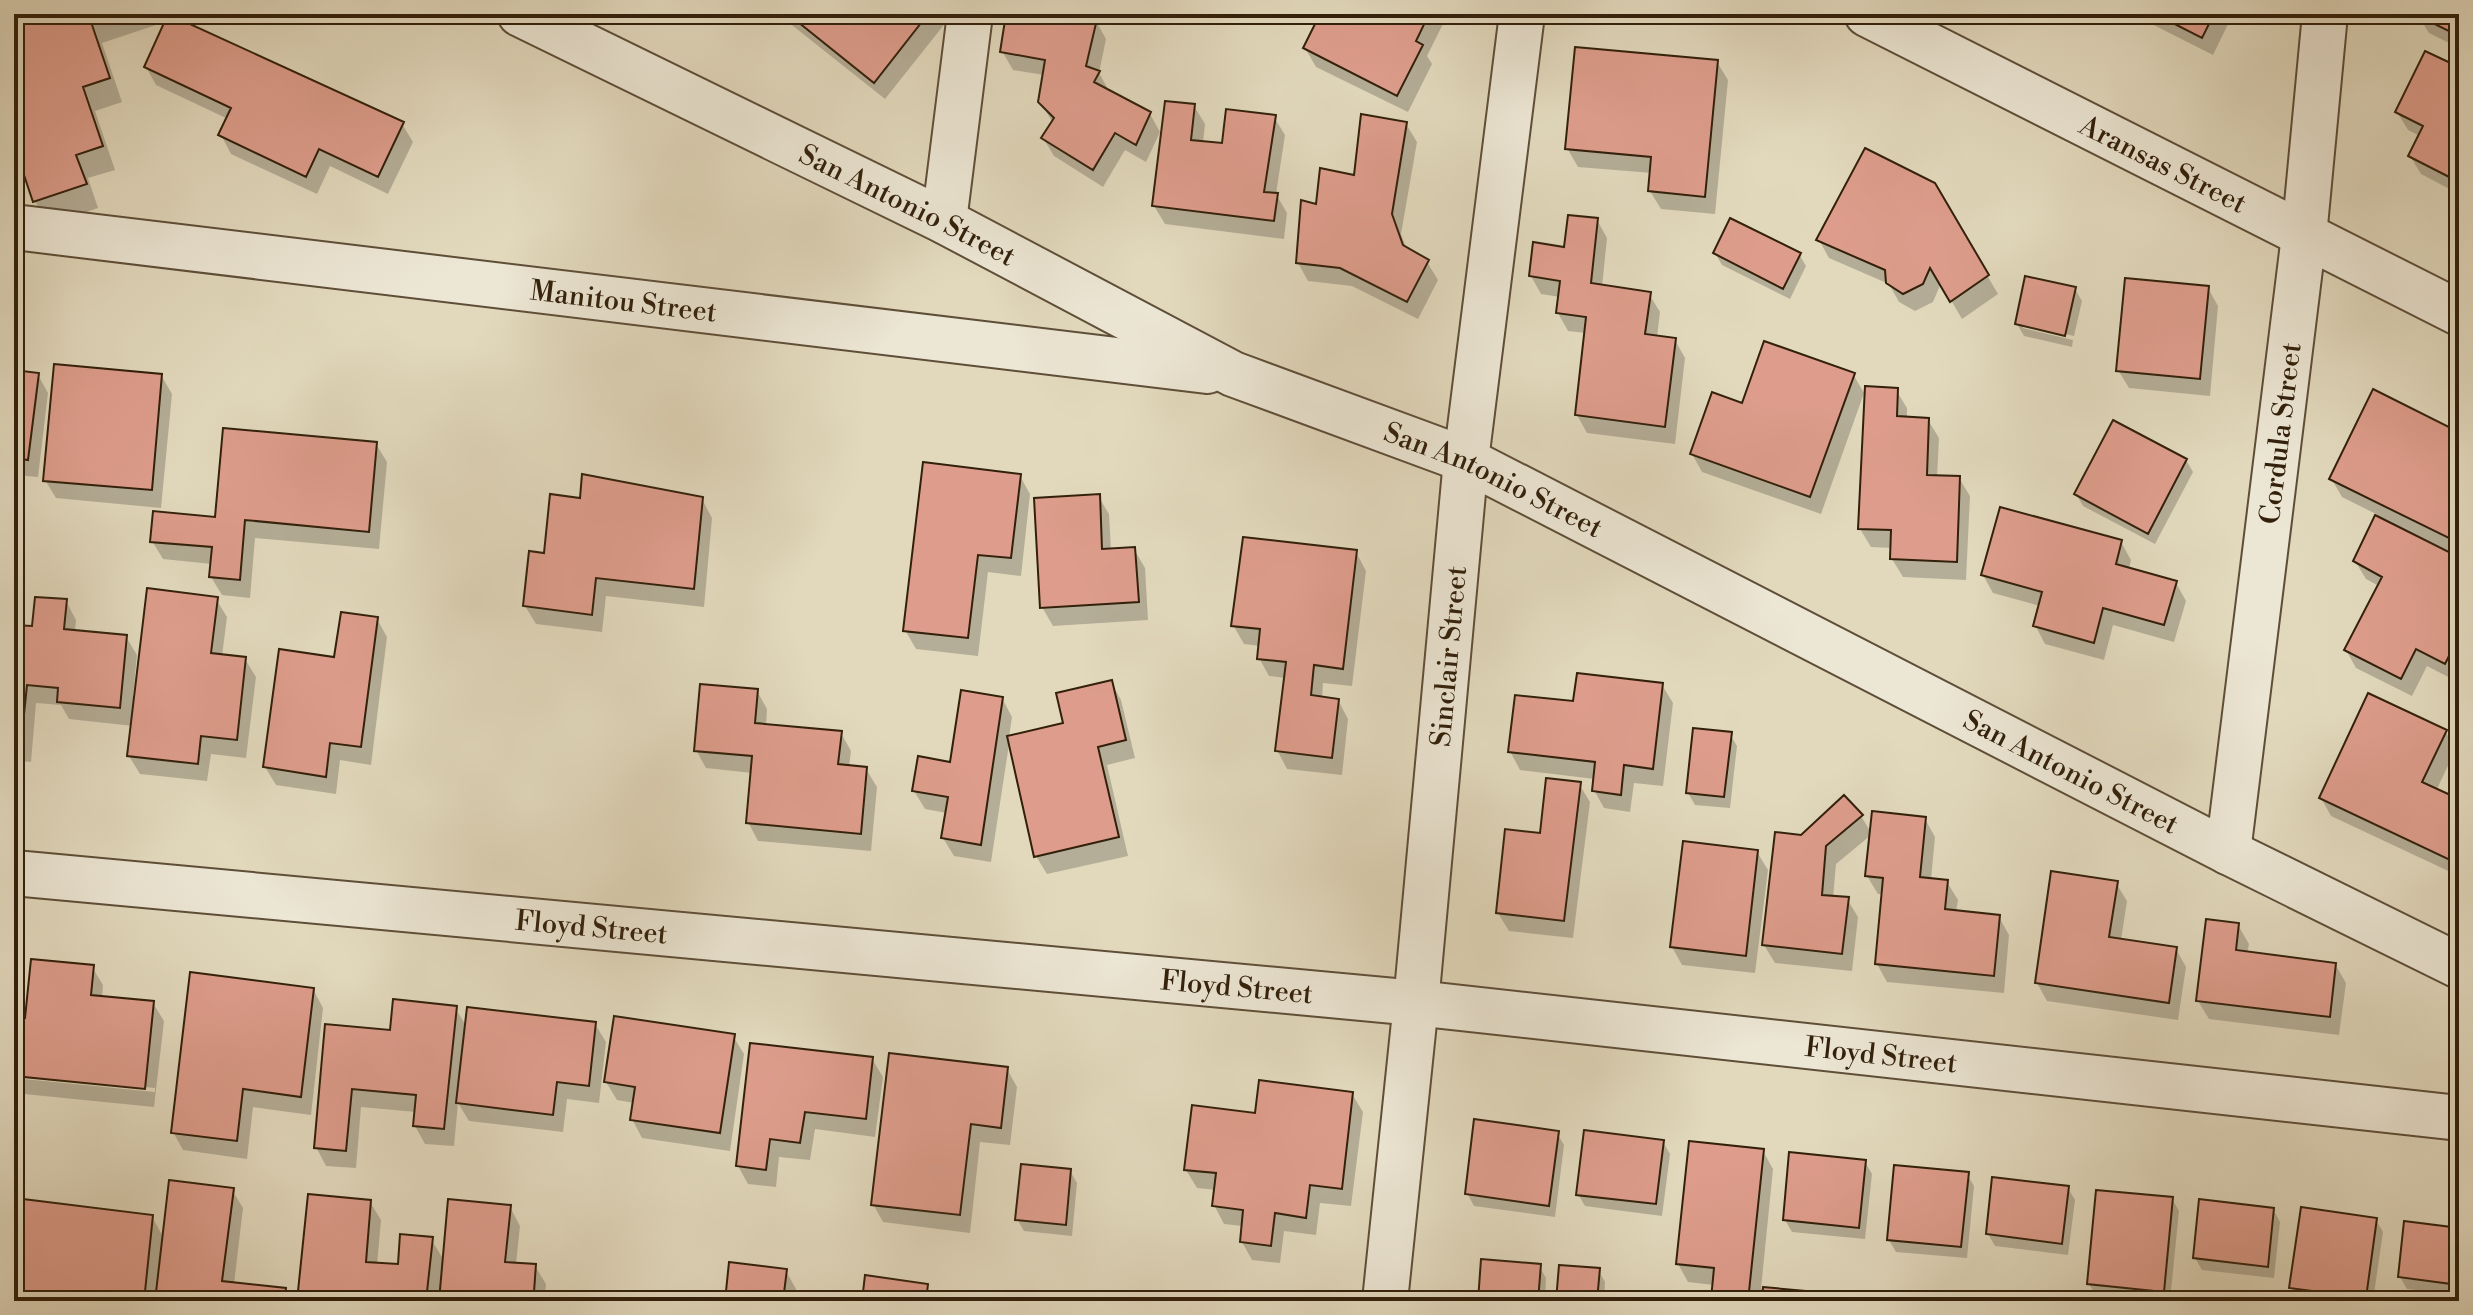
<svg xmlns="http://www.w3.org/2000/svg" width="2473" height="1315" viewBox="0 0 2473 1315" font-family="'Libre Bodoni',serif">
<rect width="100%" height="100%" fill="#e2d9bd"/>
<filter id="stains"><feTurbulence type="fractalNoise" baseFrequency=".0025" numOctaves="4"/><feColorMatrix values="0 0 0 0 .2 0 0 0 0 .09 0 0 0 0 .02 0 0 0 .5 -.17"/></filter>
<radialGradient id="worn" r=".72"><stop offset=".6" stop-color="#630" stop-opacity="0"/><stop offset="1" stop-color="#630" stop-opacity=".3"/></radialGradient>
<path fill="#0003" d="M14 14H152L156 25 102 43 122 102 95 111 115 170 88 178 98 208 48 225 35 201 14 139Z
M778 14H943L947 21 885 99Z
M1008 14 1096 21 1106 39 1099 73 1109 91 1150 114 1160 132 1146 162 1125 150 1103 187 1054 156 1043 138 1053 123 1040 102 1044 75 1013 70 1002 51Z
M1323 14H1448L1427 56 1432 64 1408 112 1316 67 1305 48Z
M2132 14H2233L2213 55Z
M2459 14V48L2429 33 2418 15Z
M1717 62 1728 80 1715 214 1661 209 1650 191 1652 173 1578 167 1567 148Z
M146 67 402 124 413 142 388 194 330 166 317 194 231 154 221 135 228 119 156 85Z
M2459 70V194L2421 174 2410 156 2420 136 2408 130 2397 112Z
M1194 106 1205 124 1203 143 1224 146 1274 117 1285 135 1276 194 1287 213 1284 239 1165 224 1154 206Z
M1406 124 1417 142 1401 234 1407 250 1427 262 1438 280 1418 319 1352 286 1308 281 1298 263 1317 207 1356 177Z
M1934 185 1998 294 1962 319 1941 283 1933 302 1915 311 1899 302 1889 284 1829 258 1819 240Z
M1597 220 1607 238 1602 287 1649 294 1660 312 1657 337 1675 340 1685 358 1675 444 1587 433 1577 415 1586 333 1568 331 1558 313 1560 297 1541 294 1531 276 1566 249Z
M1715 253 1799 254 1806 266 1790 299 1722 265Z
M2208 288 2218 306 2210 396 2129 388 2118 370Z
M2075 289 2082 301 2074 336 2023 324V328L2073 340 2072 347 2024 336 2017 324Z
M14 372 38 375 48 393 38 477 14 475Z
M1853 374 1864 393 1821 514 1702 472 1692 454 1743 405Z
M161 375 172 394 161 508 56 498 45 480Z
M1896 390 1907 408V419L1928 420 1939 438 1937 477 1959 478 1970 496 1966 580 1903 577 1892 559 1893 548 1871 547 1860 529Z
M2459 434V674L2456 681 2427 666 2412 696 2356 668 2346 650 2379 586 2366 579 2355 561 2378 515 2342 497 2331 478Z
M376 444 387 462 379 549 255 538 250 598 222 595 211 577 212 564 163 559 152 541 216 519Z
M2186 460 2193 472 2155 544 2083 506 2076 494Z
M1020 476 1030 494 1021 576 988 572 978 656 916 649 905 630Z
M1098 496 1109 514 1111 551 1134 549 1145 568 1148 620 1053 626 1042 607Z
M702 499 712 518 704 607 606 596 602 632 536 624 525 606 546 555 582 500Z
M2121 542 2131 560 2129 569 2176 583 2186 601 2174 642 2113 625 2104 660 2045 644 2035 625 2040 606 1993 593 1983 575Z
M1356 552 1366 571 1352 686 1323 683 1322 699 1338 700 1348 719 1342 775 1287 769 1277 750 1286 678 1269 676 1259 658 1260 646 1244 644 1233 625Z
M216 599 227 617 222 656 245 659 256 677 246 758 211 754 207 781 140 774 129 756 133 726 69 719 61 705 36 703 31 762 14 760V627L34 628 66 601 76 620 75 632 126 637 137 655 133 696H136Z
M377 619 387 637 371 765 340 760 336 794 276 785 265 767 336 660Z
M1111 682 1121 700 1135 758 1107 765 1128 856 1047 874 1036 856 1010 738 991 862 954 856 943 838 947 813 925 809 914 791 952 764 1002 698 1012 717 1009 737 1066 724Z
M1662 685 1673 703 1663 786 1634 783 1630 812 1604 808 1594 790 1595 779 1520 770 1510 751 1575 703Z
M757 691 767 709 766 726 841 733 851 751 849 767 866 769 877 787 871 851 758 841 748 822 752 773 706 768 696 750Z
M2445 731 2456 749 2436 791 2459 802V876L2331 816 2321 798Z
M1730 734 1737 746 1730 808 1695 805 1688 793Z
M1579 784 1590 802 1573 938 1509 931 1498 913 1542 836Z
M1861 816 1872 834 1925 819 1935 837 1931 880 1947 882 1958 900 1956 912 1999 917 2009 935 2004 993 1887 982 1877 964 1883 894H1878L1867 876 1871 835 1836 864 1833 898 1847 899 1858 917 1852 971 1775 963 1764 945 1802 837Z
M1757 852 1768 870 1755 973 1682 965 1672 947Z
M2116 883 2127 901 2121 940 2176 949 2186 967 2178 1020 2047 1001 2037 983Z
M2238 925 2249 944 2247 954 2335 964 2346 983 2339 1035 2209 1019 2198 1001Z
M92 967 103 985 102 998 153 1003 164 1021 154 1107 14 1093V1078L155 1092V1088L14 1074V1019L27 1020Z
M313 989 323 1008 311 1115 253 1107 247 1159 183 1150 173 1132Z
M455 1008 467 1027 595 1024 606 1042 599 1103 567 1099 563 1132 469 1121 458 1103 454 1146 425 1144 415 1126 416 1112 361 1107 356 1168 326 1166 316 1147 327 1026 391 1032Z
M733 1036 744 1054 730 1151 642 1138 632 1119 634 1103 617 1100 606 1082Z
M752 1045 872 1059 883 1077 875 1137 815 1129 810 1160 779 1157 776 1187 748 1184 738 1166Z
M1007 1069 1017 1087 1010 1145 980 1142 970 1233 883 1222 873 1204Z
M1352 1094 1363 1112 1351 1206 1320 1203 1316 1235 1284 1231 1280 1263 1252 1260 1242 1242 1243 1226 1224 1224 1214 1205 1216 1190 1197 1188 1186 1170 1256 1115Z
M1557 1133 1564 1145 1555 1217 1474 1206 1467 1193Z
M1663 1142 1670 1154 1662 1216 1585 1206 1578 1194Z
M1763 1151 1773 1169 1761 1289 1804 1293 1809 1301H1714V1285L1688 1282 1678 1264Z
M1865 1162 1872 1174 1865 1239 1792 1232 1785 1220Z
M1070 1171 1077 1183 1072 1236 1024 1231 1017 1219Z
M1967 1174 1974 1186 1967 1258 1896 1252 1889 1240Z
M2068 1188 2075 1200 2068 1255 1995 1246 1988 1234Z
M232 1190 243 1208 234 1284 285 1290 292 1301H21L16 1292 152 1217 164 1238Z
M2172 1199 2179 1211 2170 1301 2096 1296 2089 1284Z
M370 1202 381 1220 377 1265 399 1267 431 1239 445 1262 510 1207 520 1226 516 1264 535 1266 546 1284 545 1295 564 1297 566 1301H299Z
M2273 1209 2280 1222 2274 1278 2202 1270 2195 1258Z
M2376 1220 2383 1232 2373 1301 2298 1300 2291 1287Z
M2459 1230V1295L2407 1289 2400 1277Z
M1539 1266 1546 1278 1545 1301H1480Z
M1598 1270 1605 1282 1604 1301H1558Z
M786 1271 796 1289 795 1301H727Z
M926 1286 935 1301H864Z"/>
<path fill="#de9d8c" stroke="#32200b" stroke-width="2" d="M14 14H106L90 19 110 78 83 87 103 146 76 155 87 184 33 202 14 145Z
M168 14 404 122 378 177 319 149 306 177 218 135 231 108 144 67Z
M788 14H928L874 83Z
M1006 14H1050L1097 19 1086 66 1100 71 1094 82 1151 112 1136 145 1115 133 1093 170 1041 138 1054 118 1038 102 1045 60 1000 52Z
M1320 14H1429L1416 41 1423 45 1397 96 1303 48Z
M2155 14H2214L2202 38Z
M2417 14H2459V36L2416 15Z
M1575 47 1718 60 1705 197 1648 191 1651 157 1565 149Z
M2425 51 2459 67V182L2408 156 2423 126 2395 112Z
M1165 101 1195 104 1191 140 1222 143 1226 109 1276 115 1264 192 1278 193 1274 221 1152 206Z
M1361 114 1407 122 1392 214 1403 245 1429 260 1407 302 1340 268 1296 263 1301 200 1316 204 1320 168 1354 175Z
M1865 148 1935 183 1989 275 1950 302 1930 268 1923 284 1903 294 1886 283 1885 270 1816 240Z
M1568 215 1598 218 1591 283 1651 292 1645 334 1676 338 1665 427 1575 415 1586 317 1556 313 1560 281 1529 276 1533 242 1564 247Z
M1730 218 1801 253 1783 289 1713 253Z
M2025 276 2076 287 2065 336 2015 324Z
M2125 278 2209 286 2200 379 2116 371Z
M1764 341 1855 373 1810 497 1690 454 1712 392 1742 403Z
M54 364 162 374 152 490 43 481Z
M14 370 39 373 28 460 14 458Z
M1865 386 1898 388 1897 416 1929 418 1927 475 1960 476 1957 562 1890 559 1891 530 1858 529Z
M2373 389 2459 432V543L2329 479Z
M2113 420 2187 459 2148 534 2074 494Z
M223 428 377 442 369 532 245 520 240 580 209 577 212 547 150 542 153 511 215 517Z
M923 462 1021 474 1011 558 978 555 968 638 903 631Z
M582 474 703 497 694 589 596 578 592 615 523 606 529 551 544 553 550 494 580 498Z
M1100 494 1102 549 1135 547 1139 602 1040 608 1034 498Z
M2000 507 2122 540 2116 564 2177 581 2164 625 2103 608 2094 643 2033 626 2042 592 1981 575Z
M2375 515 2459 557V636L2445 664 2416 649 2401 679 2344 650 2382 577 2353 561Z
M1243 537 1357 550 1343 669 1314 665 1311 695 1339 699 1332 758 1275 751 1286 662 1257 659 1260 629 1231 626Z
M147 588 218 597 211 653 246 657 237 740 201 736 198 764 127 756Z
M35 597 67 599 64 629 127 635 120 708 57 702 58 688 27 685 21 744H14V625L32 626Z
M341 612 378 617 361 747 330 743 326 777 263 767 279 649 334 657Z
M1577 673 1663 683 1653 769 1624 765 1621 795 1592 791 1595 762 1508 752 1515 695 1573 701Z
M1112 680 1126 740 1098 747 1119 837 1034 857 1007 736 1063 723 1056 693Z
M700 684 758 689 755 723 842 731 838 764 867 767 861 834 746 823 752 756 694 751Z
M961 690 1003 697 981 845 941 838 948 797 912 791 918 756 950 762Z
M2368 693 2447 730 2422 782 2459 799V840L2450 860 2319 798Z
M1693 728 1732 732 1724 797 1686 793Z
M1546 778 1581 782 1564 921 1496 913 1505 829 1540 833Z
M1844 795 1863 815 1826 846 1822 895 1849 897 1842 954 1762 945 1775 832 1801 835Z
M1872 811 1926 817 1920 877 1948 880 1945 909 2000 915 1994 976 1875 964 1883 878 1865 876Z
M1683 841 1758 850 1746 956 1670 947Z
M2051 871 2118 881 2109 937 2177 947 2169 1003 2035 983Z
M2206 919 2239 923 2236 950 2336 963 2330 1017 2196 1001Z
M31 959 94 965 91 995 154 1001 145 1089 14 1076V1017L25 1018Z
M190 972 314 988 301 1097 243 1089 237 1141 171 1133Z
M393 999 457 1006 444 1129 413 1126 416 1095 352 1089 346 1151 314 1148 325 1024 390 1030Z
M467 1007 596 1022 589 1086 557 1082 553 1115 456 1103Z
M614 1016 735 1034 720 1133 630 1120 635 1087 604 1082Z
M750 1043 873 1057 866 1119 805 1112 800 1143 770 1139 766 1170 736 1166Z
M889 1053 1008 1067 1001 1128 971 1124 960 1215 871 1205Z
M1259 1080 1353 1092 1342 1189 1310 1185 1306 1218 1275 1213 1271 1246 1240 1242 1243 1210 1212 1206 1216 1173 1184 1170 1192 1105 1255 1113Z
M1474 1119 1559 1131 1549 1206 1465 1194Z
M1584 1130 1664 1140 1656 1204 1576 1195Z
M1689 1141 1764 1149 1748 1301 1711 1299 1714 1268 1676 1264Z
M1789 1152 1866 1160 1859 1228 1783 1220Z
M1021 1164 1071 1169 1066 1225 1015 1220Z
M1894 1165 1969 1172 1961 1247 1887 1240Z
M1992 1177 2069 1186 2062 1244 1986 1234Z
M169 1180 234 1188 222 1281 286 1288 285 1301H155Z
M2096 1190 2173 1197 2164 1292 2087 1284Z
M308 1194 371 1200 366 1262 398 1264 400 1234 433 1237 426 1301H297Z
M23 1199 153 1215 144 1301H46V1297L14 1293Z
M448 1199 511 1205 505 1262 536 1264 534 1292 565 1295 564 1301H439Z
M2199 1199 2274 1208 2268 1267 2193 1258Z
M2301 1207 2377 1218 2366 1298 2289 1288Z
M2404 1221 2459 1228V1285L2398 1277Z
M1481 1259 1541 1264 1538 1301H1478Z
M729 1262 787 1269 783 1301H725Z
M1559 1265 1600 1268 1597 1301H1556Z
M865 1275 928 1284 926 1301H862Z
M1763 1287 1805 1291 1804 1301H1762Z"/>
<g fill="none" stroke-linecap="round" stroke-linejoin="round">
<defs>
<g id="minor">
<path id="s1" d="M520 14 944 221 1233 374 1466 460 2228 852 2459 966"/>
<path id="s2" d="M1867 14 2459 313"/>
<path d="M944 221 970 14"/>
<path id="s3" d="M14 227 1207 371"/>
<path id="s4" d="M2228 852 2304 236 2325 14"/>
<path id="s5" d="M14 873 1416 1003 2459 1118"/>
<path id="s6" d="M1385 1301 1416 1003 1466 460 1522 14"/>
</g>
</defs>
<use href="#minor" stroke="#5e4e38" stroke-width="48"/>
<use href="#minor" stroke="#ece6d4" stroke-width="44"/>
</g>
<g text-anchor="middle" stroke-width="7" stroke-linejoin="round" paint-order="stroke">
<g font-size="28" fill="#32200b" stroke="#ece6d4">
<text dy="10" stroke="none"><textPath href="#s2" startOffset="332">Aransas Street</textPath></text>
<text dy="10" stroke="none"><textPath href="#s1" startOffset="432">San Antonio Street</textPath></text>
<text dy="10" stroke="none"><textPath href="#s3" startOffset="614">Manitou Street</textPath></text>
<text dy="10" stroke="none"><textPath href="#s4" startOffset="422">Cordula Street</textPath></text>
<text dy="10" stroke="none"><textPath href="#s1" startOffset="1080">San Antonio Street</textPath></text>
<text dy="10" stroke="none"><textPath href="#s6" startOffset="648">Sinclair Street</textPath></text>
<text dy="10" stroke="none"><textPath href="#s1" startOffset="1728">San Antonio Street</textPath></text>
<text dy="10" stroke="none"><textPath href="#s5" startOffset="580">Floyd Street</textPath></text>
<text dy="10" stroke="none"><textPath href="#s5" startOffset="1228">Floyd Street</textPath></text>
<text dy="10" stroke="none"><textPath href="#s5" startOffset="1876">Floyd Street</textPath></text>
</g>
</g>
<rect width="2473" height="1315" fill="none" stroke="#e2d9bd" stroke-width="48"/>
<rect x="16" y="16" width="2441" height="1283" fill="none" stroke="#32200b" stroke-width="4"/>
<rect x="24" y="24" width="2425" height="1267" fill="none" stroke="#32200b" stroke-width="2"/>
<rect width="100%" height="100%" filter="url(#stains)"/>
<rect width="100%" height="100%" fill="url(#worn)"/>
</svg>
